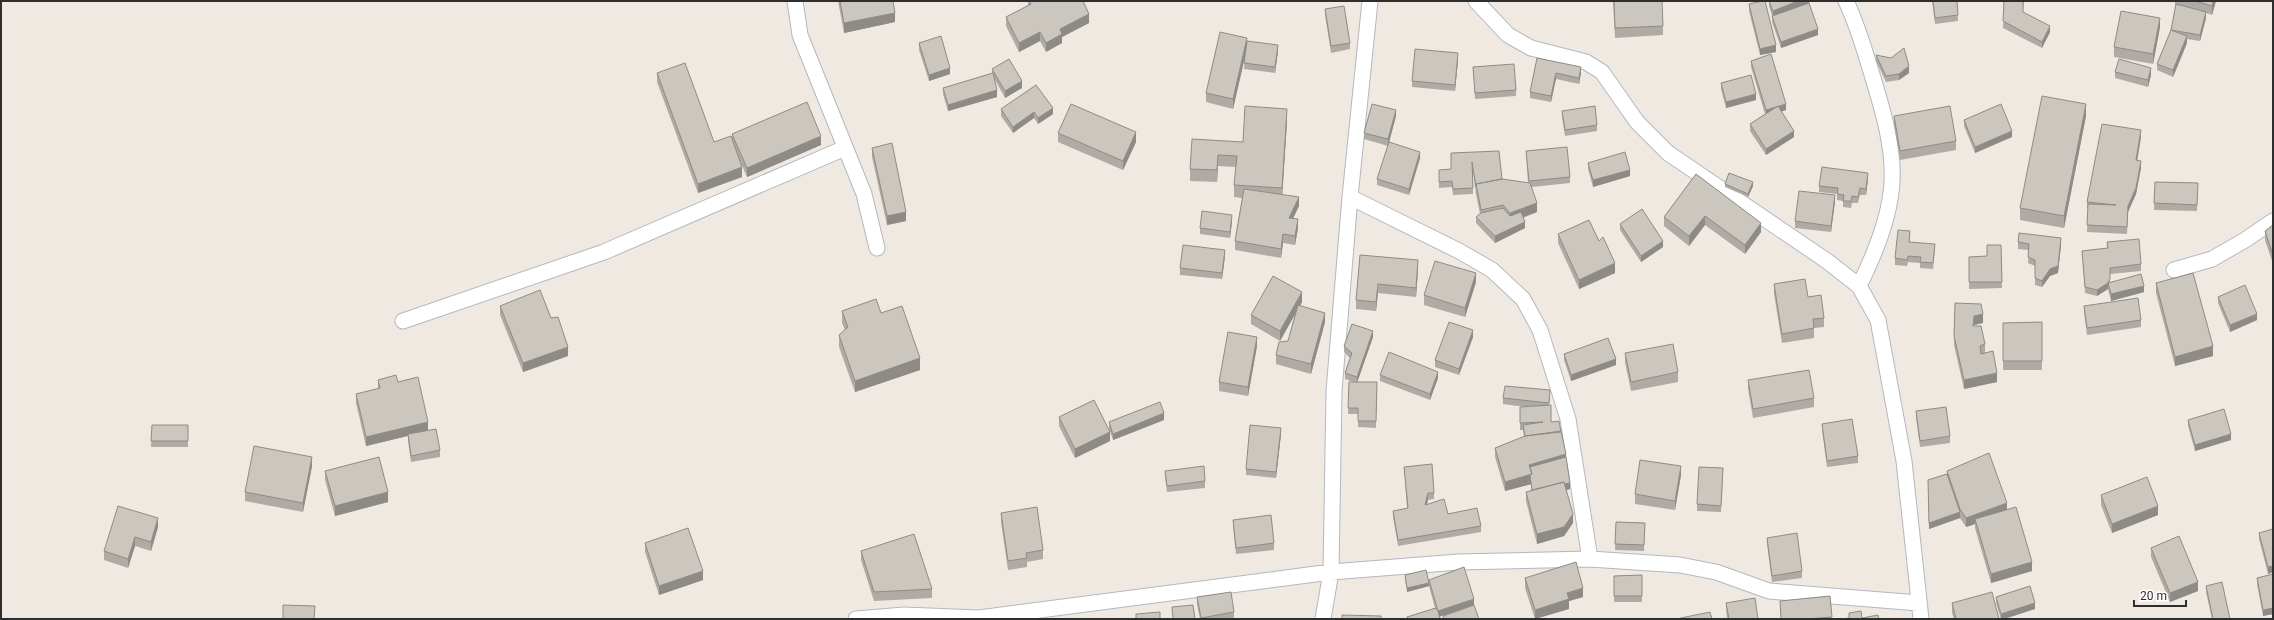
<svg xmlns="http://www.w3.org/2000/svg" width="2274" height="620" viewBox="0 0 2274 620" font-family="Roboto,sans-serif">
<rect width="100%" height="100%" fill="#efe9e1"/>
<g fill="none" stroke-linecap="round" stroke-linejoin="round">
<defs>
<path id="minor" d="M795 1 800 35 864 194 877 248
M1476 1 1508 35 1531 48 1586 62 1602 72 1637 122 1668 153 1827 261 1859 286 1878 320 1904 461 1921 619
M1846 1C1858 26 1865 52 1873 78 1883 111 1894 148 1892 182 1890 218 1875 254 1859 286
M1350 197 1459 251 1492 270 1523 299 1540 330 1568 419 1590 559
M2174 270 2212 259 2245 240 2273 221
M403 321 604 252 845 148
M856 619 904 615 979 618 1331 572 1459 562 1590 559 1680 565 1716 572 1769 591 1919 603
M1323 619 1331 572 1334 391 1350 197 1370 1"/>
</defs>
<use href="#minor" stroke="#b4b7c1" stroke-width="17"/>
<use href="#minor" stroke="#fff" stroke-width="15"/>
</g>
<path fill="#afaba4" d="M838 1H893L895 22 844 33Z
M1028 1H1083L1089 23 1062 37V43L1046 52 1040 41 1019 52 1006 26V17L1028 6Z
M1613 1 1663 26V35L1615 38Z
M1769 1H1809L1818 35 1781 48 1772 22V16L1769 6Z
M1932 1H1957L1958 21 1935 24Z
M2004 1H2024L2023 12 2050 32 2042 48 2003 28Z
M2175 1H2216L2212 15 2206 13V18L2200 41 2187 39V43L2173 77 2157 70V64L2171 30 2176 5H2175Z
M1749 4 1776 52 1760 55 1749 11Z
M1325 9 1350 43V49L1331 53 1325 15Z
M2160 27 2153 64 2114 57V47Z
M1247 41 1278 51 1275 73 1244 69 1245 58 1233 109 1206 102V93Z
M919 43 950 74 929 81 919 50Z
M1876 55 1909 73 1899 80 1886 82 1876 61Z
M1537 58 1581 73 1579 84 1556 79 1551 102 1530 98V92Z
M1458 60 1455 91 1412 87V81Z
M1751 61 1786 110 1781 112 1794 137 1766 155 1750 131V124L1765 114 1751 67Z
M1473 67 1516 90V96L1475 99Z
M992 69 1022 88 1005 98 994 78 997 97 948 111 943 94V88L992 73Z
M2115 72 2151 75 2148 87 2115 78Z
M657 73 714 142 732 141V134L821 145 747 177 739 159 742 177 698 193 657 82Z
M1721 83 1756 100 1726 108 1721 89Z
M1036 85 1053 114 1038 124 1034 118 1013 133 1001 116V109Z
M1562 111 1597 125V131L1565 136 1562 117Z
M1396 116 1388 146 1364 139V133Z
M1894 116 1956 141V150L1900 160 1894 125Z
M2086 116 2064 228 2020 220V208Z
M1964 120 2012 137 1975 153 1964 126Z
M1287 121 1282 195 1299 206 1293 218 1298 228 1295 245 1283 243 1281 258 1235 250V241L1242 198 1234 197V185L1236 167 1218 166 1217 182 1190 181V169L1243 142Z
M1058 133 1136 142 1123 170 1058 142Z
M2141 137 2137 161 2141 168 2136 194 2128 212 2127 234 2087 232 2088 208H2087V202Z
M872 148 906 221 887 225 872 157Z
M1526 151 1570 177V183L1532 187 1537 212 1523 218 1525 228 1495 243 1476 223V217L1480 214 1476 194 1473 171V194L1453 195 1452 187 1439 188V170L1451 169V153L1502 179 1528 183Z
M1420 158 1409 195 1377 185V179Z
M1588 163 1630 176 1593 187 1588 169Z
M1696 174 1761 232 1745 254 1705 225 1689 246 1664 226V217Z
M1868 179 1866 195H1860L1858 203H1852L1851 208 1843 207V201L1837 200V194L1819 192V186Z
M2155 182 2198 183 2197 211 2154 210Z
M1725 184 1753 186 1748 197 1725 187Z
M1835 201 1831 232 1795 228V221Z
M1232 221 1230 238 1200 234V228Z
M1620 224 1663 247 1641 262 1620 230Z
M2273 225V264L2265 240V231Z
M1558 234 1615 273 1579 289 1558 243Z
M1910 238V242L1935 250 1933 269 1920 268V263L1908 262 1907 266 1895 265V258Z
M2018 242 2061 245 2058 273 2050 276 2042 287 2035 285V266L2028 263 2029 250 2018 249Z
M2107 242 2141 264V271L2110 274V282L2144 292 2111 301 2108 289 2097 296 2085 293 2082 251 2107 248Z
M2001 245 2002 288 1969 289V257L1987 256Z
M1360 255 1418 270 1416 297 1378 293 1376 311 1356 309V300Z
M1225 256 1222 279 1180 275V268Z
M1476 282 1465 317 1424 305V295Z
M2156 283 2213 356 2175 366 2156 293Z
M1774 284 1808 297 1824 318V327L1814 328V338L1782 343 1774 294Z
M2218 297 2257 320 2230 332 2218 303Z
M1302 302 1300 306 1325 322 1311 374 1276 364V355L1288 341 1295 314 1280 341 1251 324V315Z
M1955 303 1983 323 1974 325V326L1985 344V353L1997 382 1964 389 1954 345Z
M500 306 551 318 568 356 523 372 500 315Z
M2084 306 2141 320V327L2087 335 2084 312Z
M842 311 881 313 920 370 855 392 839 347V335L845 330 842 323Z
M2042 322V370H2003V323Z
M1373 337 1357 382H1377L1376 428 1358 427V414H1348L1349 382H1353L1345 379V373L1350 358 1344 352V346Z
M1473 337 1459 375 1435 367V360Z
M1257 346 1248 396 1219 391V382Z
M1625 353 1678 372V382L1631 391 1625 362Z
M1564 354 1616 365 1571 381 1564 360Z
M1380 375 1438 378 1430 400 1380 381Z
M378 380 398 382 428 430 440 450V457L411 462 408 441V436L366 446 356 403V394L378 389Z
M1748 380 1814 398V407L1753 418 1748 389Z
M1550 397 1549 405 1551 422 1561 432 1566 457 1570 489 1566 490 1573 523 1564 536 1537 544 1526 501V492L1531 491V484L1505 491 1495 457V448L1524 437 1523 430H1520V413L1525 407 1503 404V398Z
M1916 411 1950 436V443L1920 447 1916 418Z
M1059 417 1110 441 1075 458 1059 426Z
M1164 420 1113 440 1109 429V422Z
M2188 420 2231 440 2195 451 2188 426Z
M1822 424 1858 456V463L1827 467 1822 430Z
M152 425H188V447H151Z
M1281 434 1276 478 1246 475V469Z
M312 466 303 512 245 501V492Z
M1404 467 1434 493V499L1428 500 1427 504 1448 514 1481 526V532L1398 546 1393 517V511L1407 508Z
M325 471 388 502 335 516 325 480Z
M1165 471 1205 481V488L1167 492 1165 477Z
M1947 471 2007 510 2032 571 1991 583 1975 528V524L1966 527 1960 518 1929 529 1928 480 1947 474Z
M1681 475 1675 510 1635 504V494Z
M1723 475 1721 512 1697 511V504Z
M2101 495 2158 515 2112 533 2101 505Z
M1001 513 1043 550V559L1027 562V567L1008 570 1001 522Z
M1233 520 1274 543V550L1236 554 1233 526Z
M1616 522 1645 523 1644 551 1615 550Z
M158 527 151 551 135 546 128 568 104 560V551Z
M2273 529V572L2268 574 2259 539V533Z
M1767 538 1802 571V578L1772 582 1767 544Z
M645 543 703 580 659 595 645 552Z
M2151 548 2198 591 2170 602 2151 557Z
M861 551 932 589V598L874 601 861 560Z
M2273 574V614L2263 616 2257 584V578Z
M1405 575 1429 583V580L1474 605 1479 619H1443V616L1453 612 1439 617 1440 619H1407V617L1435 608 1429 586 1407 592 1405 579Z
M1642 575V602H1614V576Z
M1525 578 1583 597 1569 601V609L1535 619 1525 588Z
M2206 586 2230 619H2212L2206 592Z
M1830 596 1832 619H1781L1780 601Z
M1197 597 1234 612V619H1200L1197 604Z
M1996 597 2035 609 2004 619H2001L1996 603Z
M1726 603 1758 619H1727L1726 609Z
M1952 603 1999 619H1954L1952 613Z"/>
<path fill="#8e8b86" d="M1798 1H1809V3L1773 18V11Z
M2213 1H2216L2212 15V6Z
M2206 12V18L2200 41V35Z
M895 13V22L844 33V23Z
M1089 14V23L1062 37V43L1046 52V43L1060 29Z
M2160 18V27L2153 64V54Z
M2050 26V32L2042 48V42Z
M1818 29V35L1781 48V42Z
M1040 32V41L1019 52V43Z
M2187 36V43L2173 77V70Z
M1247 38V47L1233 109V99Z
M1278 45V51L1275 73V67Z
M1776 45V52L1760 55V49Z
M1458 53V60L1455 91V85Z
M1909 66V73L1899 80V74Z
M1581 67V73L1579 84V78Z
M950 68V74L929 81V75Z
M2151 68V75L2148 87V80Z
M1556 73V79L1551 102V96Z
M1022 81V88L1005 98V91Z
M997 90V97L948 111V105Z
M1756 94V100L1726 108V102Z
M1786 104V110L1766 116V110Z
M2086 104V116L2064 228V216Z
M1053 108V114L1038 124V118Z
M1287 109V121L1282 200V188Z
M1396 110V116L1388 146V139Z
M1034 112V118L1013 133V127Z
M2141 130V137L2136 167V160Z
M1794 131V137L1766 155V149Z
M2012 131V137L1975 153V147Z
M1136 132V142L1123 170V161Z
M821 136V145L747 177V168Z
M1420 152V158L1409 195V189Z
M1218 155V166L1217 182V170Z
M2141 161V168L2136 194 2128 212 2127 234 2128 206Z
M742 167V177L698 193V184Z
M1630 170V176L1593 187V180Z
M1868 173V179L1866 195V189Z
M1753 182V186L1748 197V194Z
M1835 195V201L1831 232V226Z
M1299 197V206L1289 227V218Z
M1537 203V212L1510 222V213Z
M906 212V221L887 225V216Z
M1232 215V221L1230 238V232Z
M1705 216V225L1689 246V236Z
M1298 219V228L1295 245V236Z
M1525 222V228L1495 243V236Z
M1761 223V232L1745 254V245Z
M1283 234V243L1281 258V249Z
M2061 238V245L2058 273 2050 276 2042 287V281Z
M1663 241V247L1641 262V256Z
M1225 250V256L1222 279V273Z
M1418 260V270L1416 297V288Z
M1615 263V273L1579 289V280Z
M1476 273V282L1465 317V308Z
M2108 283V289L2097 296V290Z
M1378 284V293L1376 311V302Z
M2144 286V292L2111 301V294Z
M1302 292V302L1280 341V331Z
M1325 313V322L1311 374V364Z
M1983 314V323L1974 325 1973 335 1974 316Z
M2257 314V320L2230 332V325Z
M1473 330V337L1459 375V369Z
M1373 331V337L1357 383V377Z
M1257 337V346L1248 396V387Z
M2213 346V356L2175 366V357Z
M568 347V356L523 372V363Z
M920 358V370L855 392V381Z
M1616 359V365L1571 381V375Z
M1438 372V378L1430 400V394Z
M1997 373V382L1964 389V380Z
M1164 413V420L1113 440V434Z
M428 422V431L366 446V437Z
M1281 428V434L1276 478V472Z
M1110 432V441L1075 458V449Z
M2231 434V440L2195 451V445Z
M1566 454V463L1529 468V465Z
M312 457V466L303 512V503Z
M1681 466V475L1675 510V501Z
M1532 474V484L1505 491V482Z
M1570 483V489L1532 499V492Z
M388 492V502L335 516V506Z
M1428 493V500L1425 511V505Z
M2007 503V512L1975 519V524L1966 527V518Z
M2158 506V515L2112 533V524Z
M1960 512V518L1929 529V523Z
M1573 514V523L1564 536 1537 544V534Z
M158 518V527L151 551V542Z
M135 537V546L128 568V559Z
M2032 562V571L1991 583V574Z
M2273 566V572L2268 574V567Z
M703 571V580L659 595V586Z
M2198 582V591L2170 602V593Z
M1429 583V586L1407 592V588Z
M1583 588V597L1569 601V609L1535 619V610L1567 593Z
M1474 599V605L1438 617V611Z
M2035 603V609L2004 619H2001V614Z
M2273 608V614L2263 616V610Z"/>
<path fill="#cbc7bf" stroke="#8e8b86" d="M840 1H893L895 13 844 23Z
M1029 1H1083L1089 14 1060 29 1062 34 1046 43 1040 32 1019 43 1006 17 1031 4Z
M1614 1H1662L1663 26 1615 28Z
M1763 1H1765L1776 45 1760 49 1749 4Z
M1769 1H1798L1773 11Z
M1933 1H1957L1958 15 1935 18Z
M2004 1H2023V12L2050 26 2042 42 2003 21Z
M2195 1H2213L2212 6Z
M1809 3 1818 29 1781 42 1772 16Z
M2176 4 2206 12 2200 35 2171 30 2187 36 2173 70 2157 64 2171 30Z
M1344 6 1350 43 1331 46 1325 9Z
M2121 11 2160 18 2153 54 2114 47Z
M1220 32 1247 38 1233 99 1206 93Z
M941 36 950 68 929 75 919 43Z
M1247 41 1278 45 1275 67 1244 63Z
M1904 48 1909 66 1899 74 1886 76 1876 55 1891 58Z
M1415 49 1458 53 1455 85 1412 81Z
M1771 54 1786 104 1766 110 1751 61Z
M1537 58 1581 67 1579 78 1556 73 1551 96 1530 92Z
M1009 59 1022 81 1005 91 992 69Z
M2119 59 2151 68 2148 80 2115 72Z
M685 63 714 142 731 136 742 167 698 184 657 73Z
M1514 64 1516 90 1475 93 1473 67Z
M993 73 997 90 948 105 943 88Z
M1751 75 1756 94 1726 102 1721 83Z
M1036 85 1053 108 1038 118 1034 112 1013 127 1001 109Z
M2042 96 2086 104 2064 216 2020 208Z
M807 102 821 136 747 168 732 134Z
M1071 104 1136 132 1123 161 1058 133Z
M1372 104 1396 110 1388 139 1364 133Z
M2001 104 2012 131 1975 147 1964 120Z
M1245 106 1287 109 1282 188 1234 185 1237 156 1218 155 1217 170 1190 169 1192 139 1243 142Z
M1595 106 1597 125 1565 130 1562 111Z
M1778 106 1794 131 1766 149 1750 124Z
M1950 106 1956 141 1900 151 1894 116Z
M2102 124 2141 130 2136 160 2141 161 2136 188 2128 206 2127 227 2087 225 2088 204 2116 205 2087 202Z
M1389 142 1420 152 1409 189 1377 179Z
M892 143 906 212 887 216 872 148Z
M1567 147 1570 177 1529 181 1526 151Z
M1499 151 1502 179 1476 184V187L1472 162 1473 188 1453 189 1452 181 1439 182V170L1451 169V153Z
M1625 152 1630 170 1593 180 1588 163Z
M1822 167 1868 173 1866 189 1860 188 1858 197 1852 196 1851 201H1843L1844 195 1837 194 1838 188 1819 186Z
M1729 173 1753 182 1748 194 1725 184Z
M1696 174 1761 223 1745 245 1705 216 1689 236 1664 217Z
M1502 179 1530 183 1537 203 1510 213 1503 205 1481 210 1476 184Z
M2155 182 2198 183 2197 205 2154 203Z
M1244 189 1299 197 1289 218 1298 219 1295 236 1283 234 1281 249 1235 241Z
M1799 191 1835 195 1831 226 1795 221Z
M1503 208 1510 216 1521 212 1525 222 1495 236 1476 217 1481 213Z
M1642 209 1663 241 1641 256 1620 224Z
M1202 211 1232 215 1230 232 1200 228Z
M1589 220 1599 241 1603 237 1615 263 1579 280 1558 234Z
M2273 225V255L2265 231Z
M1898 230 1910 231 1909 242 1935 244 1933 263 1920 262 1921 257 1908 256 1907 260 1895 258Z
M2019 233 2061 238 2058 266 2050 269 2042 281 2035 278V260L2028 257 2029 244 2018 242Z
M2139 239 2141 264 2110 268V279L2108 283 2097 290 2085 287 2082 251 2108 248 2107 242Z
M1183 245 1225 250 1222 273 1180 268Z
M1987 245H2001L2002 282H1969V257L1987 256Z
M1360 255 1418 260 1416 288 1378 284 1376 302 1356 300Z
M1435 261 1476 273 1465 308 1424 295Z
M2193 273 2213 346 2175 357 2156 283Z
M2141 274 2144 286 2111 294 2108 283Z
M1273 276 1302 292 1280 331 1251 315Z
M1805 279 1808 297 1821 295 1824 318 1813 319 1814 328 1782 334 1774 284Z
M2245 285 2257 314 2230 325 2218 297Z
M540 290 551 318 558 317 568 347 523 363 500 306Z
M2138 298 2141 320 2087 328 2084 306Z
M876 299 881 313 902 306 920 358 855 381 839 335 848 327 842 311Z
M1955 303 1981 304 1983 314 1974 316 1973 326H1981L1985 344 1980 346 1981 354 1993 351 1997 373 1964 380 1954 336Z
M1298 305 1325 313 1311 364 1276 355 1279 342 1288 341Z
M1449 322 1473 330 1459 369 1435 360Z
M2042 322V361H2003V323Z
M1352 324 1373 331 1357 377 1345 373 1352 353 1344 346Z
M1228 332 1257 337 1248 387 1219 382Z
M1608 338 1616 359 1571 375 1564 354Z
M1673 344 1678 372 1631 382 1625 353Z
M1389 352 1438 372 1430 394 1380 375Z
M1809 370 1814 398 1753 409 1748 380Z
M396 375 398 382 418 377 428 422 366 437 356 394 380 388 378 380Z
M1349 382H1377L1376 421H1358V408H1348Z
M1505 386 1550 390 1549 403 1503 398Z
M1094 400 1110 432 1075 449 1059 417Z
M1160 402 1164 413 1113 434 1109 422Z
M1551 405V422L1559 421 1561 432 1525 436 1523 425 1543 422 1520 423V407Z
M1946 407 1950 436 1920 441 1916 411Z
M2224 409 2231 434 2195 445 2188 420Z
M1852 419 1858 456 1827 461 1822 424Z
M152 425H188V441H151Z
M1250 425 1281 428 1276 472 1246 469Z
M436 429 440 450 411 456 408 434Z
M1561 431 1566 454 1529 465 1532 474 1505 482 1495 448 1525 436Z
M254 446 312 457 303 503 245 492Z
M1989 453 2007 503 1966 518 1960 509 1947 471Z
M379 457 388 492 335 506 325 471Z
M1566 457 1570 483 1565 484 1564 482 1532 490 1530 475 1532 474 1530 467Z
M1640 460 1681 466 1675 501 1635 494Z
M1432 464 1434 493H1428L1425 505 1444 499 1448 514 1477 508 1481 526 1398 540 1393 511 1408 508 1404 467Z
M1204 466 1205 481 1167 486 1165 471Z
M1699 467 1723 468 1721 506 1697 504Z
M1947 474 1960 512 1929 523 1928 480Z
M2147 477 2158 506 2112 524 2101 495Z
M1564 482 1573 514 1564 527 1537 534 1526 492Z
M118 506 158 518 151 542 135 537 128 559 104 551Z
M1037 507 1043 550 1026 553 1027 558 1008 561 1001 513Z
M2016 507 2032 562 1991 574 1975 519Z
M1271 515 1274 543 1236 548 1233 520Z
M1616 522 1645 523 1644 545 1615 544Z
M688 528 703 571 659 586 645 543Z
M2273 529V566L2268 567 2259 533Z
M1797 533 1802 571 1772 576 1767 538Z
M914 534 932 589 874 592 861 551Z
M2179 536 2198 582 2170 593 2151 548Z
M1576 562 1583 588 1567 593 1569 599 1535 610 1525 578Z
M1464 567 1474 599 1438 611 1429 580Z
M1426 570 1429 583 1407 588 1405 575Z
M2273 574V608L2263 610 2257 578Z
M1642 575V596H1614V576Z
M2222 582 2230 619H2213L2206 586Z
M2030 586 2035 603 2001 614 1996 597Z
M1231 592 1234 612 1201 618 1197 597Z
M1992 592 1999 619H1956L1952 603Z
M1830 596 1832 617 1806 619H1781L1780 601Z
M1755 598 1758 619H1729L1726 603Z
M283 605 315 606 314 619H283Z
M1193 605 1195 619H1173L1172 607Z
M1474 605 1479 619H1444L1443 616Z
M1436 608 1438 611 1440 619H1408L1407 617Z
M1861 611 1862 618 1878 615 1879 619H1842L1849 618V613Z
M1160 612V619H1136V614Z
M1710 612 1712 619H1676Z
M1342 615 1381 616V619H1342Z"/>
<rect width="2274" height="620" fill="none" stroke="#2e2e2e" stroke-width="4"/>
<path d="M2134 600v6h52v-6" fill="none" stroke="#2e2e2e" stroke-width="2"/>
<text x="2140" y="600" font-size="12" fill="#2e2e2e" stroke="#ffffff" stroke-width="3" paint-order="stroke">20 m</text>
</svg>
